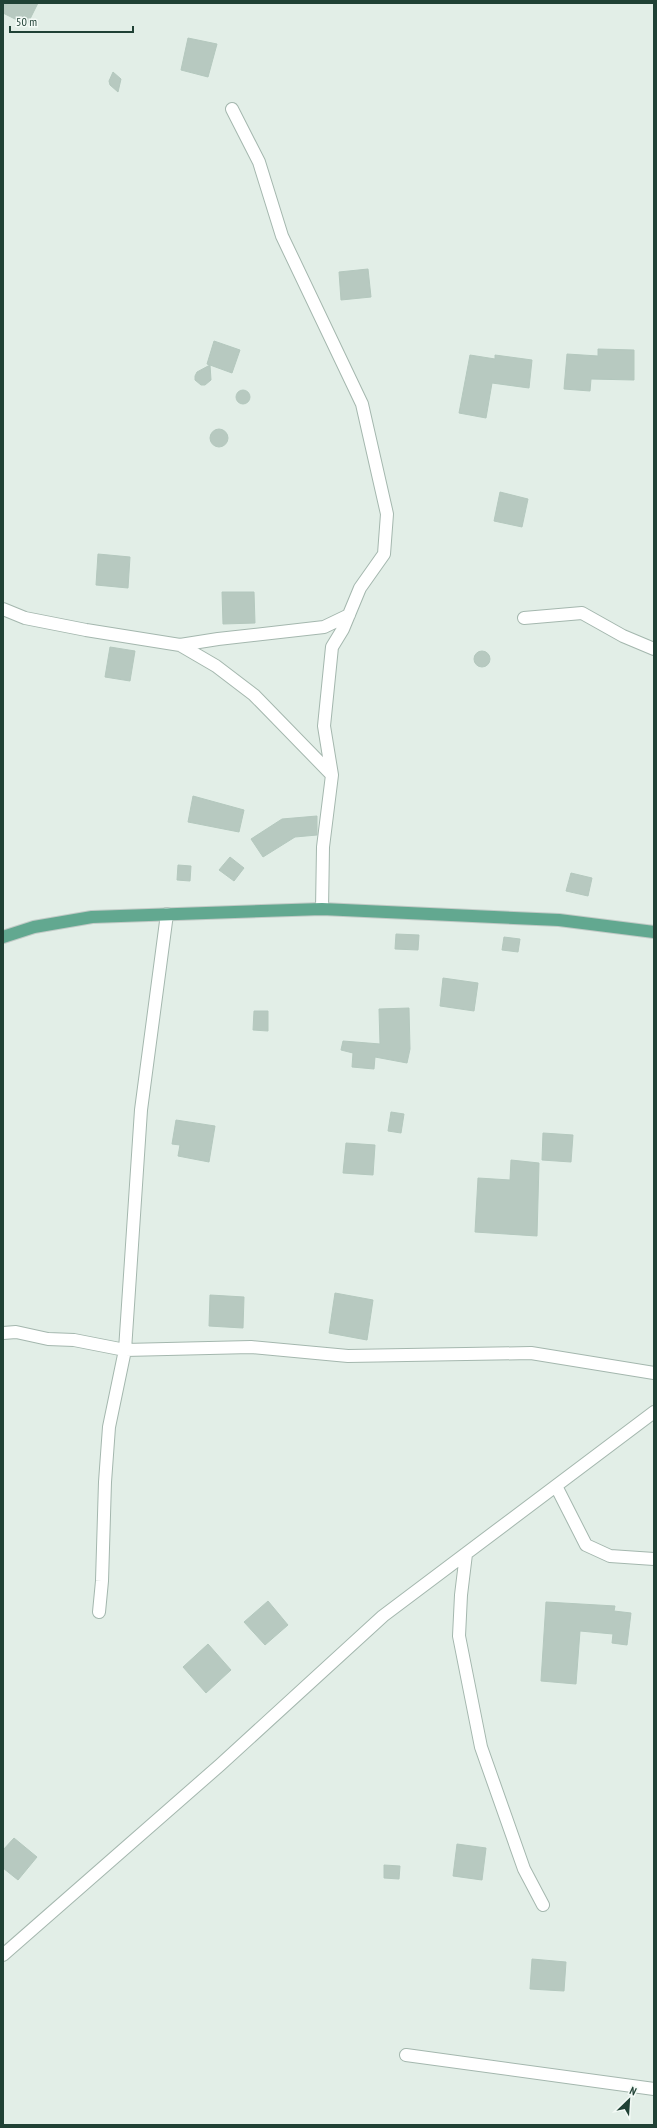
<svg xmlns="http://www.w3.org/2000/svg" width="657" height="2128" viewBox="0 0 657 2128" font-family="'PT Sans Narrow',sans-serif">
<rect width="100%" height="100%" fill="#e2eee7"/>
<path fill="#b7c9c0" stroke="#b4c8be" d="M3 3H38L27 25 3 13Z
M188 38 217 44 208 77 181 70Z
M113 72 121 79 118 92 110 85 109 81Z
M368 269 371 297 341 300 339 272Z
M214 341 240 350 232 373 210 365 211 380 205 385H201L195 380V376L197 372 210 365 207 364Z
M598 349 634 350V380L591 379 590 391 564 389 567 354 598 356Z
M470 355 495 359V355L532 360 529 388 492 383 486 418 459 413Z
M236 397a7 7 0 1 1 14 0a7 7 0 1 1-14 0Z
M210 438a9 9 0 1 1 18 0a9 9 0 1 1-18 0Z
M500 492 528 499 522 527 494 521Z
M98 554 130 557 128 588 96 585Z
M222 592H254L255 623 223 624Z
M110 647 135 651 130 681 105 677Z
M474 659a8 8 0 1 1 16 0a8 8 0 1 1-16 0Z
M193 796 244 810 239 832 188 822Z
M317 816V835L295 837 263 857 251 839 282 819Z
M230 857 244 868 234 881 219 870Z
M178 865 191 866 190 881 177 880Z
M571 873 592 878 588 896 566 891Z
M396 934 419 935 418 950 395 949Z
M504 937 520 939 518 952 502 950Z
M443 978 478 983 474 1011 440 1006Z
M409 1008 410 1049 407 1063 375 1057 374 1069 352 1067 353 1053 341 1050 343 1041 380 1044 379 1009Z
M254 1011H268V1031L253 1030Z
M391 1112 404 1114 401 1133 388 1131Z
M176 1120 215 1126 209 1162 178 1156 180 1145 172 1144Z
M543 1133 573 1135 571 1162 542 1160Z
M346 1143 375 1145 373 1175 343 1173Z
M511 1160 539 1163 537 1236 475 1232 478 1178 510 1180Z
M335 1293 373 1300 367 1340 329 1333Z
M210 1295 244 1297 243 1328 209 1326Z
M268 1601 288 1625 265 1645 244 1622Z
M546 1602 615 1606 614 1611 631 1613 627 1645 612 1643 613 1634 580 1631 576 1684 541 1681Z
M208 1644 231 1670 206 1693 183 1667Z
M14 1838 37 1857 18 1880 3 1868V1850Z
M457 1844 486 1848 482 1880 453 1876Z
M384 1865 400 1866 399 1879 384 1878Z
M532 1959 566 1962 564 1991 530 1989Z"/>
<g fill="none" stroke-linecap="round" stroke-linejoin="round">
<defs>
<path id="street" d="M232 109 259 162 282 236 362 404 387 514 384 554 360 588 343 629 332 647 324 726 332 775 323 847 322 909
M3 609 25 618 86 630 180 645 218 639 324 627 349 615
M524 618 582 613 623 636 654 649
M180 645 216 666 254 695 332 775
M3 1333 16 1332 48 1339 74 1340 125 1350 251 1347 348 1356 531 1353 654 1373
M556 1486 586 1545 610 1556 654 1559
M466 1554 461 1595 459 1636 481 1747 524 1869 543 1905
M99 1612 102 1581 105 1482 109 1427 125 1350 141 1110 167 914
M3 1955 220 1765 383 1616 654 1412
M406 2055 654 2089"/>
<path id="primary" d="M3 937 34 927 92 917 322 909 559 920 654 932"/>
</defs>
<use href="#street" stroke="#a4b7ae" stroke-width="14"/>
<use href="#primary" stroke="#c1cac6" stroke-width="14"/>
<use href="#street" stroke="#fff" stroke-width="12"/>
<use href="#primary" stroke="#62a890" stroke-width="12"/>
</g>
<rect width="657" height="2128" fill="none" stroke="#204135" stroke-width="8"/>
<g transform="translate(629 2100) rotate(25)" stroke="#f3faf6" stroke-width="3" paint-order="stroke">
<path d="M0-3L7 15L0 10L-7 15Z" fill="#204135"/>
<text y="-6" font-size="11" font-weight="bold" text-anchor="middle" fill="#204135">N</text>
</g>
<path d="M10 26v6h123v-6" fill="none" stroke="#204135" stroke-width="2"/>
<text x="16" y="26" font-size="12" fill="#204135" stroke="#f3faf6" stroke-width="3" paint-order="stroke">50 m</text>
</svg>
